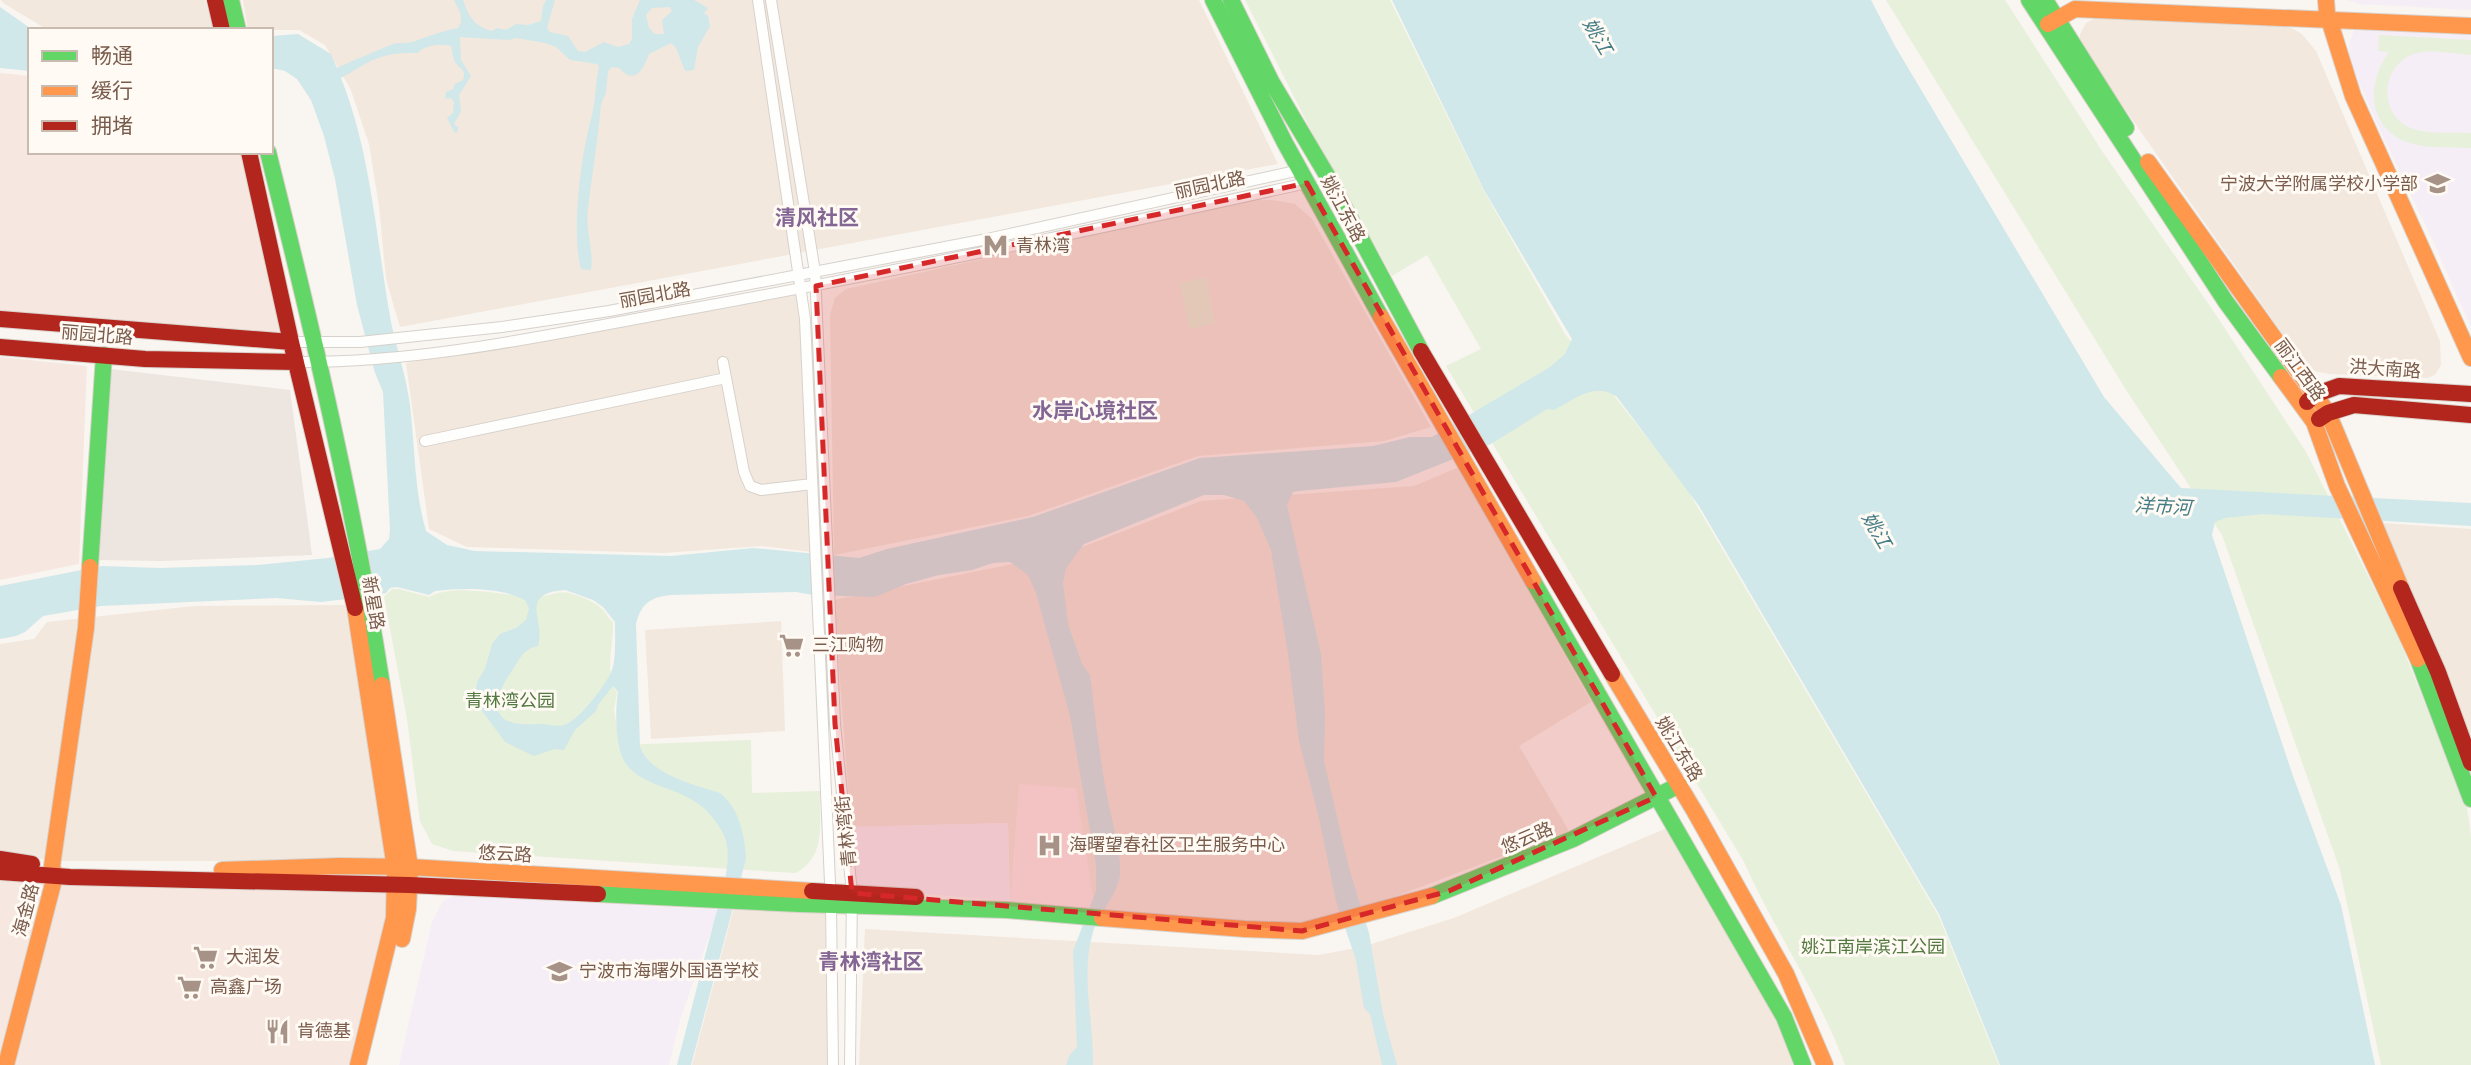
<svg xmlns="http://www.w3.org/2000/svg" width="2471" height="1065" viewBox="0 0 2471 1065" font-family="'Varela Round','Noto Sans SC',sans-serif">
<rect width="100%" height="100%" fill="#f9f5f0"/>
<path fill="#f2e8de" d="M1 0H205L214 30H48L3 3Z
M243 0H1199L1278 164 400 327 386 279 379 206 369 144 351 90 325 45 299 30H248Z
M2097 17 2286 25 2302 34 2316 51 2440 341 2441 365 2435 375 2427 378 2330 374 2314 371 2303 363 2080 45V34L2086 23Z
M1253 200H1272L1295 204 1312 219 1431 427 1384 441 1198 456 1028 516 834 555 830 315 835 298 846 289Z
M798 292 802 321 812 552 762 546 663 553 467 547 429 529 406 363Z
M1459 467 1591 702 1519 746 1569 831 1375 904 1298 924 1111 911 1010 901 1008 823 851 827 834 600 1067 553 1201 501 1414 486Z
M2382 523 2471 529V750L2443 672Z
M345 605 387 861H51L0 851V644L34 639 47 622 194 606Z
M781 621 785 731 651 739 645 630Z
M1667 828 1776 1014 1793 1065H859L865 929 1318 955 1362 947 1454 918Z
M734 907 825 910 828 1065H692Z"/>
<path fill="#f6e8e1" d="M0 73 30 76V152H240L283 336 0 312Z
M0 357 87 366 79 564 0 580Z
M0 877 388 889V918L350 1065H0Z"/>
<path fill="#ede5e0" d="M110 369 290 390 312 555 161 561 98 560Z"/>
<path fill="#f6eef6" d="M2347 0H2471V10L2359 4Z
M2354 30 2471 34V328L2433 241 2379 128 2350 62 2349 44Z
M1008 823 1010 901 856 888 851 827Z
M455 895 718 910 680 1020 669 1065H399L432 922 443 901Z"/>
<path fill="#fae9e9" d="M1019 784 1076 788 1095 910 1010 901Z"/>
<path fill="#e7f0db" d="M1245 0H1390L1484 191 1565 334 1684 484 1938 915 1999 1065H1845C1819 993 1775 932 1744 862L1446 366 1481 349 1427 255 1392 276 1321 150Z
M1886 0H2005L2104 154 2214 312 2306 452 2396 632 2467 808 2471 835V1065H2381L2340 870 2222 535 2128 393Z
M2379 35 2471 40V55C2455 54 2433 49 2417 53 2383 62 2377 109 2406 126 2424 135 2451 132 2471 133V148C2451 147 2429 149 2410 143 2368 130 2365 84 2389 52L2378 51Z
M1206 277 1215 323 1189 329 1180 283Z
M392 589H399L429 597C459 582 504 597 537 597 547 597 559 590 569 593 579 596 595 601 603 610 607 614 608 618 613 622 614 643 604 675 617 693L614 709 619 745 751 740 752 793 820 791C819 822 827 858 795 873L453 851 432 844 420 821 407 719 384 597Z"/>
<path fill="#d0e8ea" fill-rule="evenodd" d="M454 0H463C469 17 474 26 492 31L497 28 506 30 516 24 528 25 541 21 543 6 546 0H555L547 28 550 32 568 36 578 51 585 52 604 42 618 47 629 44 632 39V19L640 0H694L708 8 704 13 708 16 710 26 698 47 694 70 685 71 676 48 671 43 649 54C643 69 636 86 619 68L612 67 608 71 606 93 601 104C598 140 592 174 588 209 585 230 594 250 591 270L581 269C571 234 581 154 591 119 596 102 595 83 599 66L597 64 570 60 556 47 545 43 516 38 509 40 460 37 461 60 471 76 459 95 461 111 454 124 458 127 457 133 454 132 447 118 453 113 454 102 451 98 445 99 446 92 453 89 455 84 463 80C467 69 460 70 455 62 453 58 452 51 451 46 441 43 424 45 418 53 380 52 372 60 341 78 372 156 376 240 391 322 397 350 406 376 410 405 415 447 414 490 426 531L447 545 475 551 671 556 753 548 859 558 887 549 1033 517 1200 458 1373 446 1410 437H1432L1550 367 1565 354 1572 339 1484 190 1392 0H1871L1895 46 2104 397 2181 488 2471 503V526L2263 514 2225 518 2215 522 2212 535 2293 776 2341 905 2375 1065H2000L1939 914 1699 506 1617 397C1595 381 1575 399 1554 410L1547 409 1491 444 1396 482 1299 491 1293 492 1287 505 1321 654 1325 714 1324 761 1349 868 1369 933 1383 1014 1397 1065H1382L1370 1014 1364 1008 1356 960 1336 901 1319 818 1299 741 1288 654 1271 550 1257 518 1244 501 1224 495H1204L1084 544 1066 568 1063 583 1068 624 1082 664 1090 675C1095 713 1099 752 1106 791 1110 813 1122 853 1120 875 1117 896 1099 913 1093 932 1080 976 1094 1021 1093 1065H1066L1069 1056 1077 1047 1073 951 1096 891V865L1070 716 1036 593 1028 575 1010 562 993 563 972 570 939 575 906 584 875 597 813 595 796 592 671 595C650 597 641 604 636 624L640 747C650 774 694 785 720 793 739 808 745 835 746 859L691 1065H677C689 1018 701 972 713 925 719 903 731 867 727 846 726 837 721 829 716 822 691 784 643 792 624 761 615 744 615 710 618 692L613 686 598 705 596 711 575 730 564 750 555 749 534 756 505 742 477 704 476 688 478 680 485 669 492 644 500 634 516 628 526 620 529 608 525 600C498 587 465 588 435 591L429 595 397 587 390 588 386 593 372 596 321 602 276 598 101 606 43 616 25 632 16 636 0 639V586L102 566 160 568 258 565 328 558 380 549 389 539 390 530 383 392 375 373 357 305 335 179 324 136 311 100 297 79 285 71 271 68V36L298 34 331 54 337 68C356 59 374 52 393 44 400 42 408 44 415 41 429 36 443 31 458 28 465 18 459 11 454 0ZM670 7 672 11 662 20 664 34H655L649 28 646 15 652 8ZM565 590 593 600 603 607 615 622C615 634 616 660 612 670 606 685 581 717 567 724 558 728 549 724 541 724 532 724 522 725 514 723 487 717 499 690 509 675 519 662 520 650 538 646 546 619 517 594 565 590Z
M0 7 33 30H30V71L0 68Z"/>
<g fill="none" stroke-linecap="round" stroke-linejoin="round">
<defs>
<path id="street" d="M758 0 805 319 831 905 833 1065
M771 0 815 272 835 724 852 893 850 1065
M291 342H360L502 327 609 311 987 239 1300 170
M296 362C427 363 556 333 684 310 892 272 1100 229 1307 183
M723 362 744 472 750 486 761 490 812 484
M425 441 726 378"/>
<path id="fast" d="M231 0 238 30
M1213 0 1285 143 1381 317
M1231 0 1271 81 1328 177 1421 351
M2029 0 2226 302 2281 377
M2045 0 2126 128
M268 152C312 328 354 505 382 685
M90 567 104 355
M1533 581 1784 1017 1803 1065
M2418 659 2471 799
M598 894 799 904 1007 910 1102 918
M1432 896 1573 839 1679 785"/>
<path id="slow" d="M2326 0 2327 13 2353 96 2471 358
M2048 24 2075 9 2471 26
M2148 162 2328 413 2401 588
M1381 317 1533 581
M2281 377 2314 422 2337 486 2418 659
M355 608 395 868 394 918 358 1065
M1612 674 1695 812 1786 974 1825 1065
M382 685 410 867 408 909 402 939
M222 870 340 866 410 867 812 891
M1102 918 1245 929 1302 931 1432 896
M6 1065 55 876 52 866 86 628 90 567"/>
<path id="jam" d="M215 0 222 30
M249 152 291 342 355 608
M0 319 291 342
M0 347 145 359 296 362
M1421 351 1612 674
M2307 402 2314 395 2339 386 2471 394
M2319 419 2328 413 2354 405 2471 415
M2401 588 2438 672 2471 763
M0 859 32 864
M0 872 70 877 409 885 598 894
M812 891 916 897"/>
</defs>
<use href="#street" stroke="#d7d1cb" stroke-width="12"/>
<use href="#fast" stroke="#d9d2cb" stroke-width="18"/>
<use href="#slow" stroke="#d9d2cb" stroke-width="18"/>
<use href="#jam" stroke="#d9d2cb" stroke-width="18"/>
<use href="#street" stroke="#fefefd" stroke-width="10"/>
<use href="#fast" stroke="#63d668" stroke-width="16"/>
<use href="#slow" stroke="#ff974d" stroke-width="16"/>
<use href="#jam" stroke="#b3261e" stroke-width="16"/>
</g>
<path fill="#d62828" fill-opacity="0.2" stroke="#d62828" stroke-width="5" stroke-dasharray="14 9" stroke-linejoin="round" d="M1307 183 1656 797 1449 891 1302 931 852 893 835 724 816 286Z"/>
<defs>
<symbol id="school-bare" viewBox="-9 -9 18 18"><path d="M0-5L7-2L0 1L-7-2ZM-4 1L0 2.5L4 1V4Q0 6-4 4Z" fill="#a69286" stroke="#fffaf3" stroke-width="2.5" paint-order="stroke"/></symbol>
<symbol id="metro-bare" viewBox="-9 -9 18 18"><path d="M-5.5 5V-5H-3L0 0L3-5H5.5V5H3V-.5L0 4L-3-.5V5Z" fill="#a69286" stroke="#fffaf3" stroke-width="2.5" paint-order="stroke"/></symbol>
<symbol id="supermarket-bare" viewBox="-9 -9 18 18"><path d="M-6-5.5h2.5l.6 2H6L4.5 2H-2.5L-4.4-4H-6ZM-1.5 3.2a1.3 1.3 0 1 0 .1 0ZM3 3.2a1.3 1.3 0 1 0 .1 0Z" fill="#a69286" stroke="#fffaf3" stroke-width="2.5" paint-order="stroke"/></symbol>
<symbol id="hospital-bare" viewBox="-9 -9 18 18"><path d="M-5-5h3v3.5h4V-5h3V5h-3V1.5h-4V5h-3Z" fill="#a69286" stroke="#fffaf3" stroke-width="2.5" paint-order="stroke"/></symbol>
<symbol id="restaurant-bare" viewBox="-9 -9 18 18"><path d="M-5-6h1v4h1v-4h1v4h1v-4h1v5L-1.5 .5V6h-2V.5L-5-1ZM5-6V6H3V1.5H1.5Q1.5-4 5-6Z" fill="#a69286" stroke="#fffaf3" stroke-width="2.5" paint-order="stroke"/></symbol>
</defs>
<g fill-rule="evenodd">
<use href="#school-bare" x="2420" y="166" width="35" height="35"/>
<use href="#metro-bare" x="978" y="228" width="35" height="35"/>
<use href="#supermarket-bare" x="774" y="628" width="35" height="35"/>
<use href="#hospital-bare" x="1032" y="828" width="35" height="35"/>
<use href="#supermarket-bare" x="188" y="940" width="35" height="35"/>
<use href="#school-bare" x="542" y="954" width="35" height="35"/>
<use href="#supermarket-bare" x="172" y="970" width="35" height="35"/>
<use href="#restaurant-bare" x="260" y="1014" width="35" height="35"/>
</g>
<g text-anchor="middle" stroke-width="6" stroke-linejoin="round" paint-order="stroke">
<g font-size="18" fill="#7a5c4d" stroke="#fffaf3" text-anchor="start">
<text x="2418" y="190" text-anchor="end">宁波大学附属学校小学部</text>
<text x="1016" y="252">青林湾</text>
<text x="812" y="651">三江购物</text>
<text x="1069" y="851">海曙望春社区卫生服务中心</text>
<text x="226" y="963">大润发</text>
<text x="579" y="977">宁波市海曙外国语学校</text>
<text x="210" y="993">高鑫广场</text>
<text x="297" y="1037">肯德基</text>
</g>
<g font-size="18" fill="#7a5c4d" stroke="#fffaf3">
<text transform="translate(1210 185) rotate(-12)" y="6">丽园北路</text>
<text transform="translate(1343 209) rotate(62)" y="6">姚江东路</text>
<text transform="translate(655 295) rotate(-10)" y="6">丽园北路</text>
<text transform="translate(97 335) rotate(5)" y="6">丽园北路</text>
<text transform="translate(2385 369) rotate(4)" y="6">洪大南路</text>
<text transform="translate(2300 370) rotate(54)" y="6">丽江西路</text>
<text transform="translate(373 603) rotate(80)" y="6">新星路</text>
<text transform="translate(1679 749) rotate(59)" y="6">姚江东路</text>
<text transform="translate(846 831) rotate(-96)" y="6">青林湾街</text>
<text transform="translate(1527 838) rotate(-23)" y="6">悠云路</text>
<text transform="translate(505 854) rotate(3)" y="6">悠云路</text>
<text transform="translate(26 910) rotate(-75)" y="6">海金路</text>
</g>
<g font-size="18" fill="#537a41" stroke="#fffaf3">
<text x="510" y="707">青林湾公园</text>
<text x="1873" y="953">姚江南岸滨江公园</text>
</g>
<g font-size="19" font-style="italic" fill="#437c86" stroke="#fffaf3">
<text transform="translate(1598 36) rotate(60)" y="7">姚江</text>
<text transform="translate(2163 506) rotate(3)" y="7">洋市河</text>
<text transform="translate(1877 530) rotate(60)" y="7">姚江</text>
</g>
<g font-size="21" font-weight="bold" fill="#846695" stroke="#fffaf3">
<text x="817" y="225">清风社区</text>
<text x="1095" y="418">水岸心境社区</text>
<text x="871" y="969">青林湾社区</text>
</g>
</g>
<rect x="28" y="28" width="245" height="126" fill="#fffaf3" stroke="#cabbb1" stroke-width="2"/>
<rect x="42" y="51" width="35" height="10" fill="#63d668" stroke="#cabbb1" stroke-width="2"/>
<text x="91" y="63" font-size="21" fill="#7a5c4d">畅通</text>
<rect x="42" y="86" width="35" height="10" fill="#ff974d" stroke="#cabbb1" stroke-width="2"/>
<text x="91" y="98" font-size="21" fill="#7a5c4d">缓行</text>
<rect x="42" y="121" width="35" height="10" fill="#b3261e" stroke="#cabbb1" stroke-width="2"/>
<text x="91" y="133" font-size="21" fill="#7a5c4d">拥堵</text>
</svg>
